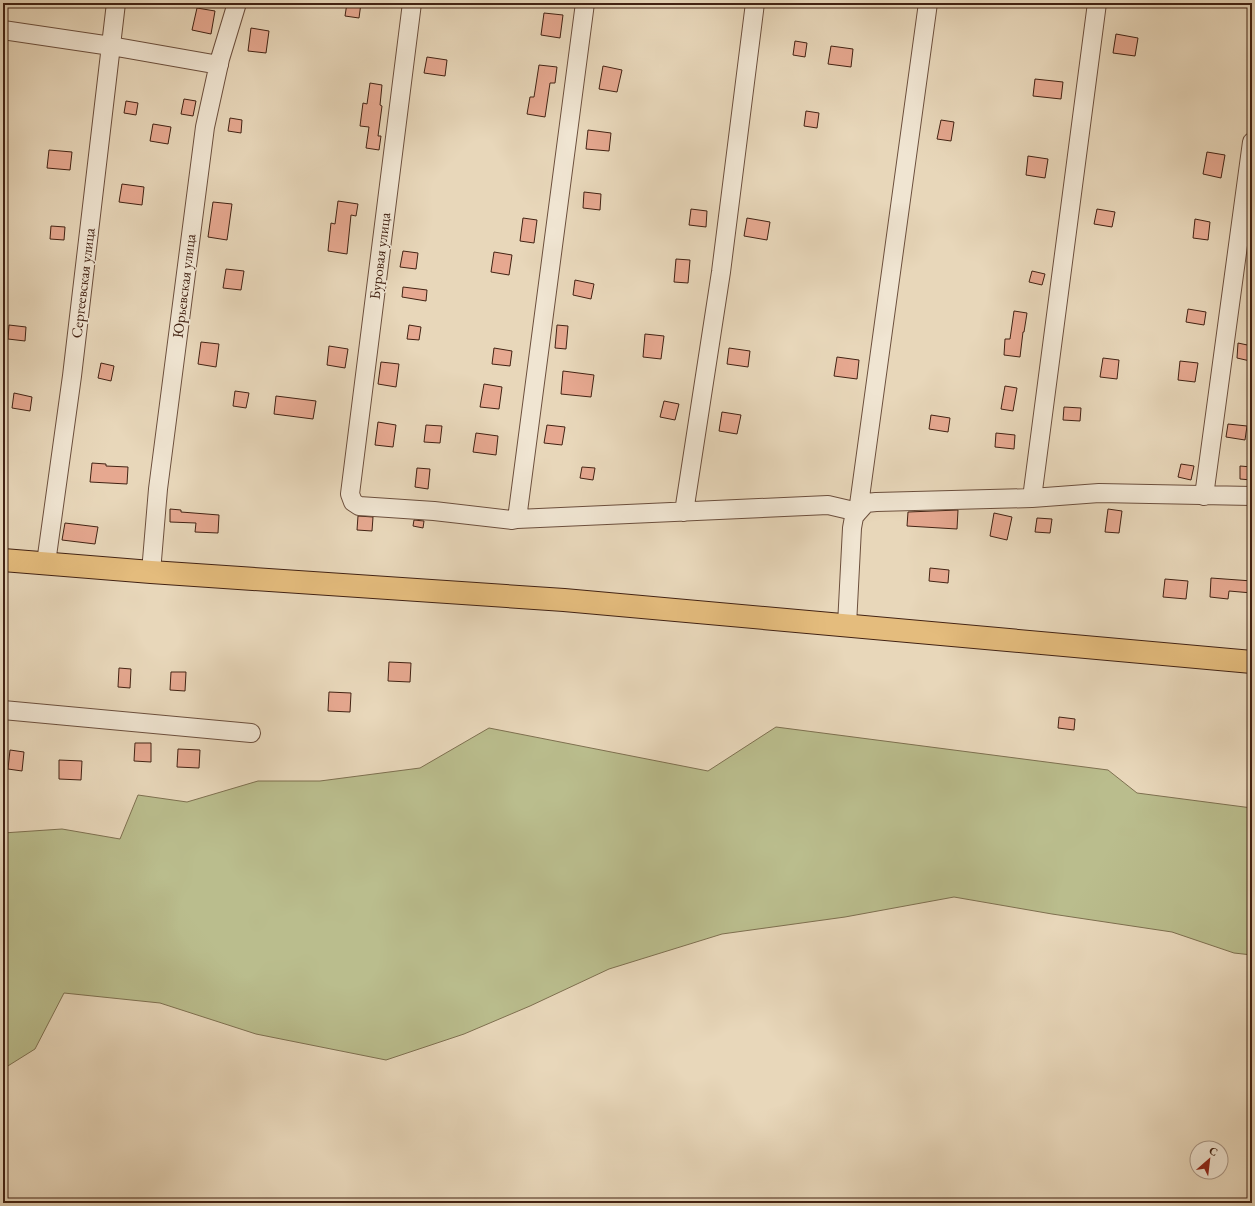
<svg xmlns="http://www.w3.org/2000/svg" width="1255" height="1206" viewBox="0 0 1255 1206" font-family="'EB Garamond',serif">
<rect width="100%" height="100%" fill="#e8d7ba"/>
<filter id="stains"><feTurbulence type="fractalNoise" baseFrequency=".005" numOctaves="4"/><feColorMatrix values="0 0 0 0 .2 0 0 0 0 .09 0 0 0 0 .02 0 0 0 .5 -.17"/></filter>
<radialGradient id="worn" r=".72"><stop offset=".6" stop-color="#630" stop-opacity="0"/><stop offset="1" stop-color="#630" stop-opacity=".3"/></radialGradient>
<path fill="#babd8d" stroke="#7e7050" d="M776 727 1108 770 1137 793 1252 808V955L1234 953 1172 932 1052 914 954 897 845 917 722 934 609 969 530 1006 464 1034 386 1060 256 1034 160 1003 64 993 35 1049 3 1069V833L62 829 120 839 138 795 187 802 258 781H320L420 768 489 728 708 771Z"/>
<path fill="#e6a890" stroke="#422213" d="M347 3H361L359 18 345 16Z
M197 8 215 11 211 34 192 30Z
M544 13 563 15 560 38 541 35Z
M251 28 269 31 266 53 248 51Z
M1116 34 1138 38 1135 56 1113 53Z
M795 41 807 43 805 57 793 55Z
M831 46 853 49 851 67 828 64Z
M427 57 447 60 445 76 424 73Z
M539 65 557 67 555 83H550L545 117 527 114 530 97H534Z
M603 66 622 70 617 92 599 89Z
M1035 79 1063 82 1061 99 1033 96Z
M370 83 382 85 380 105 382 106 378 136H381L379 150 366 148 369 127 360 126 363 103 367 104Z
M184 99 196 101 193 116 181 114Z
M126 101 138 103 136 115 124 113Z
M806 111 819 113 817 128 804 126Z
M230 118 242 120 241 133 228 131Z
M941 120 954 122 951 141 937 139Z
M153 124 171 127 168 144 150 141Z
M588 130 611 133 609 151 586 149Z
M49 150 72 152 70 170 47 168Z
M1207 152 1225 155 1221 178 1203 174Z
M1028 156 1048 159 1045 178 1026 175Z
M122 184 144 187 142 205 119 202Z
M584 192 601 194 600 210 583 208Z
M338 201 358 204 356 216 351 215 347 254 328 251 331 223 335 224Z
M213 202 232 204 227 240 208 237Z
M691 209 707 211 706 227 689 225Z
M1097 209 1115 212 1112 227 1094 224Z
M523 218 537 220 534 243 520 241Z
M747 218 770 222 767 240 744 236Z
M1195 219 1210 222 1208 240 1193 238Z
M51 226 65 227 64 240 50 239Z
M403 251 418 253 416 269 400 267Z
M494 252 512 255 509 275 491 272Z
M676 259 690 260 688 283 674 282Z
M226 269 244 271 241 290 223 288Z
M1032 271 1045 274 1042 285 1029 282Z
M575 280 594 284 591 299 573 295Z
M403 287 427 290 426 301 402 297Z
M1188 309 1206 312 1204 325 1186 322Z
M1014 311 1027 313 1024 332H1023L1020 357 1004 355 1005 339H1010Z
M9 325 26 327 25 341 8 339Z
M409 325 421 327 419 340 407 339Z
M557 325 568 326 566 349 555 348Z
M645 334 664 336 661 359 643 357Z
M201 342 219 344 216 367 198 364Z
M1238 343 1252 346 1250 361 1237 358Z
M329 346 348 349 345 368 327 365Z
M494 348 512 351 510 366 492 364Z
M729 348 750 351 748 367 727 364Z
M837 357 859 360 857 379 834 376Z
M1103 358 1119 360 1117 379 1100 377Z
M1180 361 1198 363 1195 382 1178 380Z
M381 362 399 364 396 387 378 384Z
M101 363 114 366 111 381 98 378Z
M563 371 594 375 591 397 561 394Z
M484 384 502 387 499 409 480 407Z
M1005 386 1017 388 1013 411 1001 409Z
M235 391 249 393 246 408 233 406Z
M14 393 32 397 30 411 12 408Z
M276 396 316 401 313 419 274 414Z
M664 401 679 404 675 420 660 417Z
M1064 407 1081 408 1080 421 1063 420Z
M722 412 741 415 737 434 719 431Z
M931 415 950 418 948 432 929 429Z
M378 422 396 425 393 447 375 445Z
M1228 424 1247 426 1245 440 1226 437Z
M426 425 442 426 440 443 424 442Z
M547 425 565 427 562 445 544 443Z
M476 433 498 436 496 455 473 452Z
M996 433 1015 435 1014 449 995 447Z
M92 463 106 464V466L128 467 127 484 90 482Z
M1181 464 1194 466 1191 480 1178 477Z
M1240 466 1252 467 1251 480 1240 479Z
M582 467 595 468 593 480 580 478Z
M417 468 430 469 428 489 415 487Z
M170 509 181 510V512L219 515 218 533 195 532 196 523 170 522Z
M1108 509 1122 511 1119 533 1105 532Z
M958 510 957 529 907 526 908 512Z
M994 513 1012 517 1007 540 990 536Z
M358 516 373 517 372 531 357 530Z
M1037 518 1052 519 1050 533 1035 532Z
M414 520 424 521 423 528 413 526Z
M65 523 98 527 95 544 62 540Z
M930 568 949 570 948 583 929 581Z
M1211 578 1252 581V593L1229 591 1228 599 1210 597Z
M1165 579 1188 581 1186 599 1163 597Z
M389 662 411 663 410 682 388 681Z
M119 668 131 669 130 688 118 687Z
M171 672H186L185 691 170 690Z
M329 692 351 693 350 712 328 711Z
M1059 717 1075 719 1074 730 1058 728Z
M135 743H151V762L134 761Z
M178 749 200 750 199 768 177 767Z
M10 750 24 752 22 771 8 769Z
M59 760 82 761 81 780 59 779Z"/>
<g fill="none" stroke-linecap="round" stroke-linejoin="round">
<defs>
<path id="minor" d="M412 3 350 494 353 502 359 506 434 511 512 520 517 519 828 505 858 512 928 3
M3 30 111 46 219 65
M1204 496 1252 142
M1032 498 1097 3
M684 512 721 272 755 3
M517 519 585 3
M46 563 72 376 116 3
M151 572 158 489 205 127 220 59 237 3
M847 625 852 528 854 517 858 512 866 503 876 502 1032 498 1099 493 1252 496
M3 710 251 733"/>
<path id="major" d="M3 560 151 572 564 600 1252 662"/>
</defs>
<use href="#minor" stroke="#6c4f3d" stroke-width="20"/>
<use href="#major" stroke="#422213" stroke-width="24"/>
<use href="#minor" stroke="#f0e5d2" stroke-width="18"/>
<use href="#major" stroke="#e4bc7d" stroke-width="22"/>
</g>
<g text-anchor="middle" stroke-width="3" stroke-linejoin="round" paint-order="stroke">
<g font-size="15" fill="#422213" stroke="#f0e5d2">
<text transform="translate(380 256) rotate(-83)" y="5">Буровая улица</text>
<text transform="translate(83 283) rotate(-83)" y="5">Сергеевская улица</text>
<text transform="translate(184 286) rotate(-83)" y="5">Юрьевская улица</text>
</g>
</g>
<rect width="1255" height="1206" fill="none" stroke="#e8d7ba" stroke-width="16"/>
<rect x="4" y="4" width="1247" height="1198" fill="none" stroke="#422213" stroke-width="2"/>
<rect x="8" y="8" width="1239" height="1190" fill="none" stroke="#422213"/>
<g transform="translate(1209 1160) rotate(28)"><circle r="19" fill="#f0e5d2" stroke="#aa9786"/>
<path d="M0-3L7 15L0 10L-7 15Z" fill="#8f2418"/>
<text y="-6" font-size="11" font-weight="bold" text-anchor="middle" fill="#422213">С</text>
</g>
<rect width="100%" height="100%" filter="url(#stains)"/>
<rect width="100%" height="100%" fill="url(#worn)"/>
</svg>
